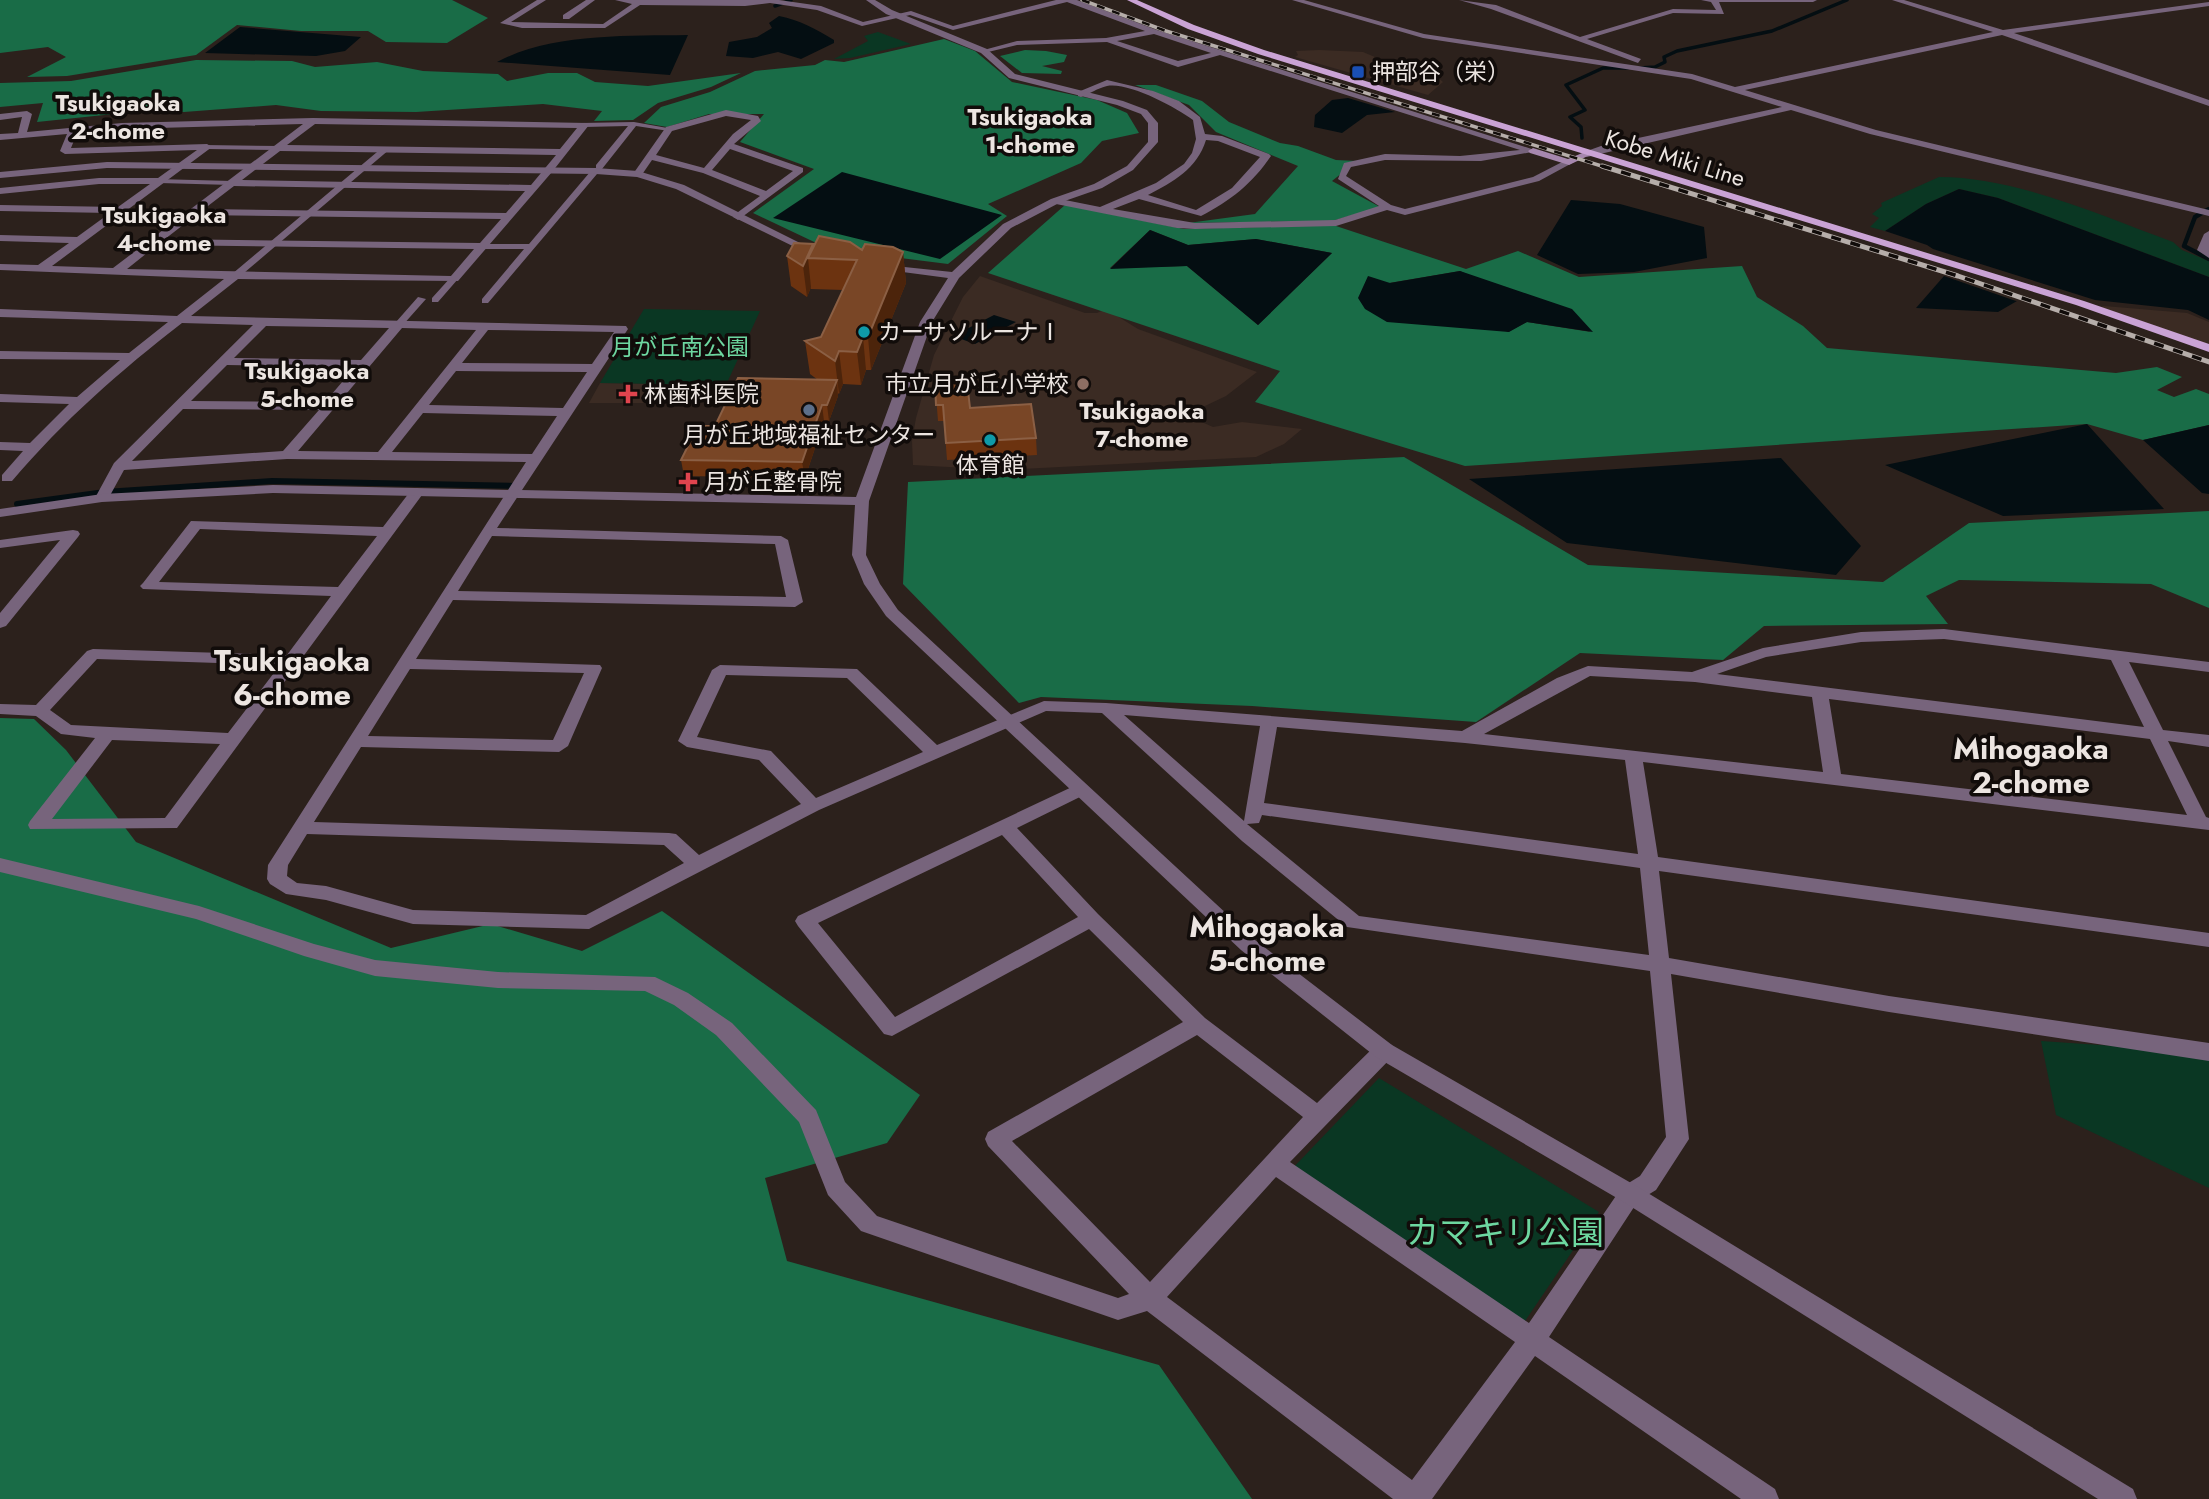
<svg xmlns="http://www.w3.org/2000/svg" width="2209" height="1499" viewBox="0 0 2209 1499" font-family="Jost,'Noto Sans JP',sans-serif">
<rect width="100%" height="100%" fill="#2c211c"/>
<path fill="#3b2b23" d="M1319 50 1363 52 1396 66 1389 71 1433 73 1443 82 1428 95 1295 57 1298 55 1296 51Z
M980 276 1085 313H1097L1106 309 1138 329 1257 372 1226 396 1186 415 1213 427 1242 422 1302 429 1284 444 1256 457 1002 470 913 465 912 441 916 418 934 355 963 297Z
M2104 306 2187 313 2209 322V345L2100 307Z
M600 383 667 384 657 403H589Z"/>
<path fill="#0a3723" d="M878 32 911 44 850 58 834 59 868 41 864 36Z
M1939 177C2016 177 2102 216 2173 242L2182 250 2209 261V277L1998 198 1959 189 1926 204 1885 231 1870 227 1879 218 1872 214 1882 206 1881 203Z
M644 309 760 311 726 385 600 383Z
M2041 1041 2129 1047 2209 1059V1188L2056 1115Z
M1379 1078 1599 1212 1523 1324 1289 1172Z"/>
<path fill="#196c47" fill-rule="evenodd" d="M0 0H452L488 18 447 43 386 42 368 31H301L237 25 196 55 67 76 27 77 66 57 48 47 0 53Z
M944 39 975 51 1012 82 1097 100 1127 113 1139 133 1102 141 1081 163 988 204 1007 216 948 264 829 249 753 213 814 169 740 142 764 114H709L667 127 644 123 661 107 710 92 755 71 815 65 825 60 844 62Z
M1025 50 1046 51 1067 55 1064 62 1042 66 1062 71 1061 74 1022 73 1000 56Z
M196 60 292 61 315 67 377 62 423 71 498 74 507 81 548 73H577L595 82 648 86 741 73 711 87 658 103 633 120 594 121 602 111 543 104 416 112 321 111 276 105 184 112 152 110 37 122 43 103 0 107V83L71 81Z
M1135 85H1156L1202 101 1229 122 1280 143 1298 146 1336 160 1357 161 1332 181 1380 207 1332 221 1188 223 1255 214 1298 166 1216 132 1189 105Z
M1065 205 1184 229 1333 225 1466 269 1518 251 1579 277 1742 266 1757 297 1803 326 1827 348 2116 373 2157 367 2182 377 2157 390 2174 397 2196 389 2209 394V425L2143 440 2087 424 1465 466 1255 402 1280 371 988 273ZM1150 230 1188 245 1256 239 1332 253 1258 325 1187 266 1110 268ZM1460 271 1591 332 1527 322 1508 332 1389 283Z
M1404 457 1588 565 1883 582 1969 523 2209 511V608L2151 584 1959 580 1926 596 1948 624 1764 626 1723 660 1580 653 1476 722 1252 706 1041 697 1019 703 903 584 908 482Z
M0 718 34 719 66 750 136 842 391 948 491 924 582 951 662 911 920 1095 887 1143 765 1178 787 1261 1159 1365 1252 1499H0Z"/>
<path fill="#040e12" d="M779 16C800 20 816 29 834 40V43L801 59 778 52 753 58 726 56 729 42 757 37 772 28 769 23Z
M240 27 361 37 345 51 316 56 205 53Z
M688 35 670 75 497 62C551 33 628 36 688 35Z
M1348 98 1395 112 1367 115 1342 133 1314 127 1315 115 1332 100Z
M842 172 1002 215 940 259 773 218Z
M1959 189 1998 198 2209 277V320L2188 310 2095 300 1933 249 1927 245 1885 231 1926 204Z
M1571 200 1620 204 1704 227 1707 258 1634 272 1578 274 1537 255Z
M1150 230 1188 245 1256 239 1332 253 1258 325 1187 266 1110 269Z
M1460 271 1572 309 1593 332 1527 322 1509 332 1387 322 1365 309 1358 298 1368 276 1390 283Z
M1944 276 2016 301H2017L1998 312 1916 308Z
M994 315 1016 322 975 344 953 336Z
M2087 424 2164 509 2003 516 1885 465Z
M2209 425V494L2202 493 2143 440Z
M1781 458 1861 546 1836 575 1567 543 1469 479Z"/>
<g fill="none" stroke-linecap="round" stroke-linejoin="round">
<path stroke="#040e12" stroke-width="3.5" d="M775 6 791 0
M1640 68 1655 67 1665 62 1664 57 1677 51 1772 31 1847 0
M1582 138 1581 127 1570 117 1585 110 1566 85 1603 68H1628"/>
<path stroke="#040e12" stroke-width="4.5" d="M2209 209 2195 217 2184 246 2209 259"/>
<path stroke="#040e12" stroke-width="6" d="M17 504 105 492 272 481 517 486"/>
<path fill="#77647c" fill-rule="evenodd" d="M634 122 673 129 669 131 636 126 602 169H596V165L628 126 584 127 580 125 581 123Z
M204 145 279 146 283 148 279 150 207 149H204Z
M383 147 390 149 238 278H232V274Z
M590 172 597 174 488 303H482V299L524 249H482L479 248V244H529Z
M156 179 232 181 236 183 232 185 159 183H156Z
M451 277 458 279 438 302H432V298Z
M418 297 426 299 402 326H396V322Z"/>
<path fill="#77647c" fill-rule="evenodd" d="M537 0H546L511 22 603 24 632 4 615 0H779L821 6 863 22 911 11 953 26 1056 0H1077L1157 30 1538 151 1481 161 1385 160 1351 167 1346 176 1391 205 1405 209 1533 177 1566 160 1574 162 1539 181 1405 215 1387 210 1336 226 1195 229 1177 228 1051 203 1050 201 1055 198 1100 207 1156 183 1184 164 1192 153 1196 139 1193 120C1175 107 1129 82 1107 86 1098 88 1089 94 1081 97L1078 96V92L1107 80 1153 91 1179 101 1200 117 1205 134 1222 136 1269 154 1271 156C1252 184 1230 201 1201 216L1139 199 1113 209 1195 223 1335 220 1379 206 1338 179 1344 163 1385 154 1460 156 1520 150 1220 55 1178 67 1107 42 1017 45 984 53 980 51 1017 41 1106 38 1145 31 1067 2 953 30 910 15 862 26 817 10 770 3 745 6 640 5 605 28H522L500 23ZM1154 34 1211 53 1178 61 1117 41ZM1206 140 1218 141 1260 157 1232 188 1196 210 1148 195C1173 182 1197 169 1206 140Z
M586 0H595L569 19H563V15Z
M1292 0H1304L1424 34 1692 74 1735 87 1993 32 1892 0H1904L2003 30 2209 2V6L2014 33 2209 100V106L2002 35 1745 90 1876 130 2209 210V216L1870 134 1791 110 1587 157 1582 154 1584 152 1601 146 1782 107 1691 79 1423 38Z
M1459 0 1496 5 1580 37 1673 9 1716 10 1711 2 1701 0H1817L1813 2H1719L1724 14 1673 13 1587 39 1641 59 1638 63 1491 9Z
M726 110 758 116 761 121 734 144 803 168V172L738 220 733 217 734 215 760 196 703 173 652 160 641 176H635L633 174 666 127ZM726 116 751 120 733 134 704 168 656 155 672 131ZM730 149 793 171 766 191 712 170Z
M27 111 32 114 27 132 122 123 313 118 587 123 589 125 552 172 458 281 238 279 191 316 626 326 628 329 497 528 781 536 788 540 803 602 795 607 453 600 416 659 600 665 602 668 568 746 559 752 361 747 314 822 669 833 676 834 699 855 801 804 759 760 687 747 678 741 712 670 720 665 857 669 937 745 1044 701 1106 703 1462 731 1557 678 1588 666 1692 672 1763 648 1861 632 1944 629 2209 662V672L2129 662 2163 730 2209 735V747L2168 741 2206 817 2209 818V830L1643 762 1658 857 2209 933V947L1659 871 1669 958 1889 996 2209 1043V1061L1889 1012 1671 974 1689 1139 1656 1190 1638 1201 1549 1337 1775 1489 1779 1499H1741L1535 1356 1432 1499H1393L1147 1311 1118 1320 861 1231 828 1195 799 1122 716 1035 674 1005 645 991 498 988 375 976 304 956 196 919 0 872V858L199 906 314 944 375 960 498 972 655 977 688 993 732 1023 816 1110 845 1182 877 1216 1118 1298 1129 1294 988 1146 985 1139 988 1132 1183 1022 1089 929 892 1036 884 1034 798 926 795 921 798 916 1074 786H1086L1089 790 1086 794 1017 828 1098 914 1205 1018 1317 1103 1376 1045 1384 1042 1392 1045 1395 1051 1392 1057 1290 1162 1529 1323 1622 1187 1640 1176 1666 1137 1650 971 1347 927 1242 841 1102 713 1046 711 819 810 589 929 413 924 326 900 286 894 270 884 267 879 268 865 526 462 287 459 124 470 107 501H97L95 498 114 463 253 325 182 323C120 371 64 420 12 481H2V475L23 451 0 450V442L30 443 69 404 0 402V394L77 397 120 360 0 359V351L129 353 168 322 0 317V309L177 316 224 279 0 270V264L38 265 69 243 0 241V235L77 237 110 213 0 211V205L118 207 150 184H99L0 194V188L99 178H158L197 150 65 154 60 151 67 134 0 140V134L18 133 22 117 0 120V114ZM303 124 113 268 52 266 212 147 207 144 71 148 77 133 122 129ZM315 124 577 128 560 149 287 145ZM280 151 556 155 531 185 242 180ZM234 186 525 191 506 213 204 209ZM196 215 501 219 480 243 165 239ZM157 245 474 249 451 276 127 269ZM266 326 389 328 361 360 234 358ZM402 328 476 330 378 452 298 451ZM488 330 614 332 592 364 462 363ZM227 365 355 367 325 402 191 401ZM456 371 587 372 563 408 429 405ZM183 409 319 410 283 451 132 461ZM423 413 557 416 532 454 392 452ZM492 536 775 544 786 597 458 591ZM1944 639 2111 660 2144 727 1717 674 1766 657 1861 642ZM410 669 584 673 553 740 368 736ZM726 675 847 678 923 752 816 798 771 751 697 737ZM1590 676 1695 682 1812 697 1823 772 1484 734ZM1829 699 2150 739 2187 815 1841 774ZM1124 715 1260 726 1244 821ZM1277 727 1465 743 1625 760 1638 854 1264 803ZM1262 815 1640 868 1649 955 1359 916 1247 824 1259 823ZM307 834 664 845 684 863 586 915 413 910 326 886 297 883 287 876 288 865ZM1002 835 1078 917 895 1017 818 923ZM1197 1035 1303 1117 1150 1282 1012 1141ZM1276 1177 1515 1342 1412 1480 1167 1297Z
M2209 231V258L2197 250 2204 234Z
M417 488 424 492 422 495 177 828 30 829 28 825 30 821 95 738 61 734 36 716 0 714V704L36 705 87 651 93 649 287 655 331 596 143 589 140 586 143 583 191 521 383 527 412 489ZM200 529 377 536 338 587 159 582ZM97 659 280 665 228 733 71 725 50 710ZM112 740 220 744 165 818 52 819Z
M73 530 78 531 80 534 78 537 6 626 0 628V613L60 540 0 548V540Z"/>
<path fill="#77647c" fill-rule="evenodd" d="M866 0H875L892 10 987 49 1015 74 1123 101 1147 110 1158 123V142L1133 170 1102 188 1059 203 1011 228 959 278 932 322 869 501 866 555 880 584 898 610 1255 940 1392 1045 1638 1187 2133 1489 2137 1499H2098L1622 1201 1376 1057 1241 950 886 616 864 584 852 555 855 505 273 493 102 502 0 517V509L102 494 273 485 856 497 920 322 948 278 880 269 874 266 876 264 952 272 1003 224 1051 199 1094 184 1127 166 1148 142V123L1141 114 1117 105 1009 78 981 53 886 14Z
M107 162 596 168 638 171 684 185 820 253 811 255 676 189 637 177 596 174 107 168 0 178V172Z"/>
<path fill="#a687ae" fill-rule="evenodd" d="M1533 148 1568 159 1587 151 1592 154 1569 165 1530 153 1528 151Z"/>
<path fill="#caa3d5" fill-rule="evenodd" d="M1127 0H1137L1194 25 1264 50 2084 301 2209 344V352L2076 305 1258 54 1188 29Z"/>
<defs>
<path id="rail-far1" d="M1082 0 1166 31 1608 168"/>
<path id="rail" d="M1602 166 1958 276 2209 362"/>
</defs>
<use href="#rail-far1" stroke="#b6aeaa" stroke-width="3.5"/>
<use href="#rail" stroke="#b6aeaa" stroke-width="5"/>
<use href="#rail-far1" stroke="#110c0a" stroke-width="2.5" stroke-dasharray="8" stroke-linecap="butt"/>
<use href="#rail" stroke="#110c0a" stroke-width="3.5" stroke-dasharray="10" stroke-linecap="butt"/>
</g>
<path fill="#6c3310" d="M813 248 903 252 906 283 871 370H866L861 385 843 384 839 394 838 393V396L829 421H824L805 478 684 476 681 460 715 426 818 380 810 374 805 341 821 337 843 290 811 289V287L807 297 791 286 787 256Z
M935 383 970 408 1036 438 1037 455 947 460 944 421H938Z"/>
<path fill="#4c240b" d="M813 244 814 258H808L811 287 807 297 803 266Z
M903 252 906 283 871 370 868 337Z
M863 337 866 370 861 385 857 352Z
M839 351 843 384 839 394 835 361Z
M837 380 838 396 829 421 827 405Z
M822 405 824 421 805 478 802 462Z"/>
<path fill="#794626" stroke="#8b5f44" stroke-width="2" d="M819 236 850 242 862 250 865 244 893 247 903 252 868 337H863L857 352 839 351 835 361 805 341 821 337 857 260 808 258Z
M794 243 813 244 803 266 787 256Z
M738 378 837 380 827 405H822L802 462 681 460 698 426H715Z
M967 382 970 408 1031 404 1036 438 946 443 943 405H936L935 383Z"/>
<rect fill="#1a4fb4" stroke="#110c0a" stroke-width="2.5" x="1351" y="65" width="14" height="14" rx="3.5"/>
<g fill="#0f9aa8" stroke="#110c0a" stroke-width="2.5">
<circle cx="864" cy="332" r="7"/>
<circle cx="990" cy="440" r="7"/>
</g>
<circle fill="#8d6e63" stroke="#110c0a" stroke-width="2.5" cx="1083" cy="384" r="7"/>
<g fill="#e0444e" stroke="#110c0a" stroke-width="2.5">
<path d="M624.5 383.5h7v7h7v7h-7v7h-7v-7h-7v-7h7z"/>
<path d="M684.5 471.5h7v7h7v7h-7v7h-7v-7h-7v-7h7z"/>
</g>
<circle fill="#5c6f8a" stroke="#110c0a" stroke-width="2.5" cx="809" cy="410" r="7"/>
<g text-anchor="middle" stroke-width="7" stroke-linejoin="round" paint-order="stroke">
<g font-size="23" fill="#ece5e1" stroke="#110c0a" text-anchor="start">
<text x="1372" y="80">押部谷（栄）</text>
<text x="878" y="340">カーサソルーナⅠ</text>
<text x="1069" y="392" text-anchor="end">市立月が丘小学校</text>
<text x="644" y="402">林歯科医院</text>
<text x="809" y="443" text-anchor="middle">月が丘地域福祉センター</text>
<text x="990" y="473" text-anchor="middle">体育館</text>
<text x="704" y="490">月が丘整骨院</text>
</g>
<g font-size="23" fill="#ece5e1" stroke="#110c0a">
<text transform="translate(1675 158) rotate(17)" y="8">Kobe Miki Line</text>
</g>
<g font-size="23" fill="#6dd7a0" stroke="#110c0a">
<text x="680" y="355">月が丘南公園</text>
</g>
<g font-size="24" font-weight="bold" fill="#ece5e1" stroke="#110c0a">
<text x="118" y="111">Tsukigaoka<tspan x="118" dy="28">2-chome</tspan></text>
<text x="1030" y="125">Tsukigaoka<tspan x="1030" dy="28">1-chome</tspan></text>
<text x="164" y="223">Tsukigaoka<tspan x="164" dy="28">4-chome</tspan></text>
<text x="307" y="379">Tsukigaoka<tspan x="307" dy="28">5-chome</tspan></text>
<text x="1142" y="419">Tsukigaoka<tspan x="1142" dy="28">7-chome</tspan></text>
</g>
<g font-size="30" font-weight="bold" fill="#ece5e1" stroke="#110c0a">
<text x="292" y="671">Tsukigaoka<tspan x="292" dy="34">6-chome</tspan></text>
<text x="2031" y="759">Mihogaoka<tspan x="2031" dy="34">2-chome</tspan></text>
<text x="1267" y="937">Mihogaoka<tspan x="1267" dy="34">5-chome</tspan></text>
</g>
<g font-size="33" fill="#6dd7a0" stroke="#110c0a">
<text x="1505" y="1244">カマキリ公園</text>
</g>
</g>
</svg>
